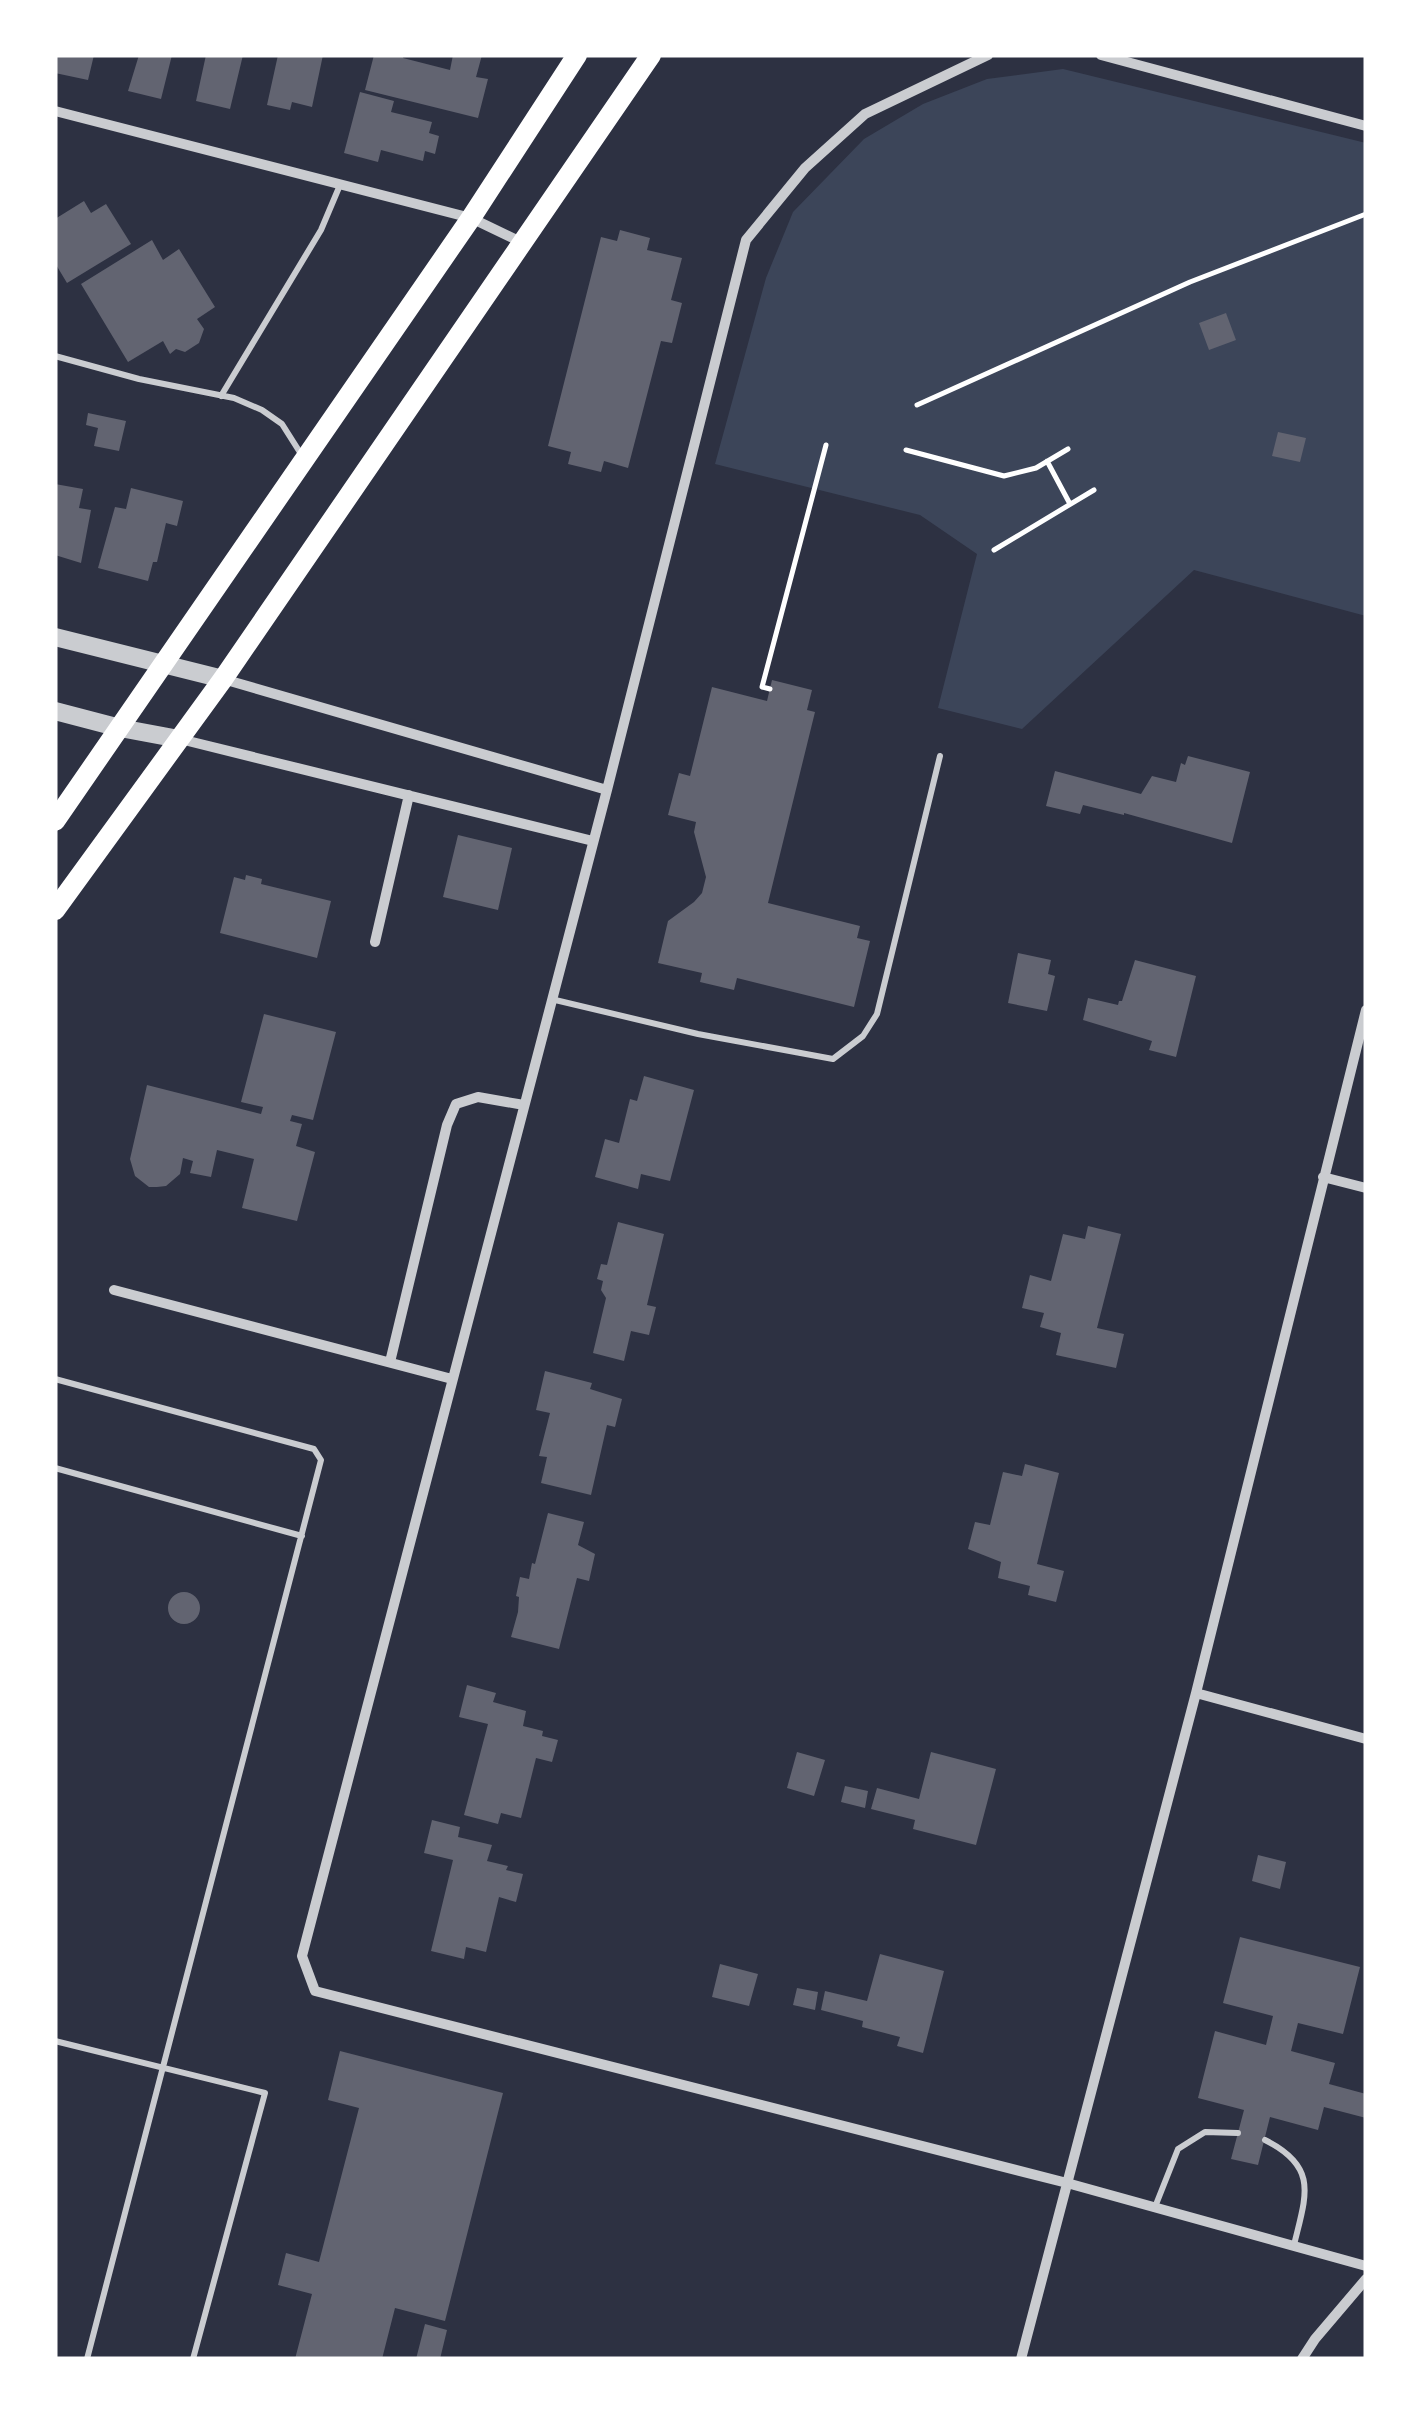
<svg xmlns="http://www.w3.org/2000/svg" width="1421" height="2414" viewBox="0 0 1421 2414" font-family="'Fira Sans',sans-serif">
<rect width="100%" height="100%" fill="#2d3142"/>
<path fill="#3c4559" d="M1063 69 1366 143V616L1194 570 1022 729 938 708 977 554 920 515 715 464 766 278 793 212 864 139 923 104 987 79Z"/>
<path fill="#626471" d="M55 55H94L88 80 55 73Z
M139 55H172L161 99 128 91Z
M206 55H243L230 109 196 101Z
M278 55H323L312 107 292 102 290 110 267 105Z
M374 55H404L403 58 450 70 453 55H482L476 77 488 79 478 118 365 90Z
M360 92 394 101 391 112 432 122 429 133 439 136 435 154 425 151 423 161 381 150 378 162 344 153Z
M84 201 91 213 106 204 131 244 67 283 55 263V219Z
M620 230 650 238 647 250 682 258 671 300 682 303 672 343 661 341 628 468 604 461 601 472 568 464 571 452 548 446 601 237 617 241Z
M152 240 163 260 179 249 215 307 197 319 204 329 199 343 185 352 176 349 170 354 163 341 128 362 81 284Z
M1226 313 1236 340 1209 350 1199 323Z
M88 413 126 421 119 451 94 446 98 428 86 425Z
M1278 432 1306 438 1300 462 1272 456Z
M55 484 83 489 79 508 91 510 81 563 55 555Z
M131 488 183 501 177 526 166 523 157 562H153L148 581 98 568 115 507 126 509Z
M772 680 812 690 807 710 815 712 768 903 860 926 857 938 870 941 854 1007 737 978 734 990 700 982 702 973 658 963 668 921 694 902 702 893 706 877 694 832 696 822 668 815 679 773 690 776 712 687 767 701Z
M1188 756 1250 772 1232 843 1124 813V815L1083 805 1080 814 1046 806 1055 771 1141 794 1152 776 1176 782 1181 763 1185 765Z
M458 835 512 848 498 910 443 897Z
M246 875 262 879 261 884 331 901 317 958 220 933 234 877 245 880Z
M1018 953 1051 960 1048 974 1055 976 1047 1011 1008 1003Z
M1135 960 1196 976 1176 1057 1149 1050 1152 1041 1083 1020 1088 998 1118 1005 1119 1001H1122Z
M264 1014 336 1032 313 1120 292 1115 290 1121 302 1124 296 1146 315 1152 297 1221 242 1208 254 1159 217 1150 211 1177 190 1173 193 1161 183 1158 180 1174 166 1186 157 1187H149L135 1176 130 1159 147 1085 261 1114 263 1107 241 1102Z
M644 1076 694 1090 670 1181 641 1174 638 1189 595 1177 605 1139 619 1143 630 1099 637 1101Z
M618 1222 664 1234 647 1305 656 1307 649 1335 631 1331 624 1361 593 1353 606 1298 601 1290 603 1281 597 1279 601 1264 607 1265Z
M1088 1226 1121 1234 1097 1328 1124 1334 1116 1368 1056 1355 1061 1333 1040 1327 1044 1313 1022 1308 1030 1275 1051 1281 1063 1234 1085 1239Z
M545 1371 592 1383 590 1389 622 1399 615 1427 607 1425 591 1495 541 1483 547 1457 539 1456 550 1413 536 1410Z
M1025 1464 1059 1473 1037 1564 1064 1571 1056 1602 1028 1595 1030 1586 998 1578 1001 1562 968 1549 975 1522 990 1525 1003 1472 1022 1476Z
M548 1513 584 1522 578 1545 595 1554 589 1581 577 1578 559 1649 511 1637 518 1612 519 1597 516 1596 520 1577 529 1579 532 1563 535 1564Z
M168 1608a16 16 0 1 1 32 0a16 16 0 1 1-32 0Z
M467 1685 496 1693 493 1702 526 1711 523 1726 543 1731 542 1736 558 1740 552 1762 536 1758 521 1818 501 1813 498 1824 464 1815 488 1724 459 1717Z
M797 1752 825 1760 814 1796 787 1788Z
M931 1752 996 1769 976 1845 913 1829 915 1820 871 1809 877 1788 919 1799Z
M845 1786 868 1791 865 1808 841 1802Z
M432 1820 460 1827 458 1837 492 1845 487 1861 508 1866 506 1870 523 1874 516 1902 499 1897 486 1952 466 1947 464 1959 431 1951 453 1860 424 1853Z
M1258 1855 1286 1862 1280 1889 1252 1881Z
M1240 1937 1360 1967 1343 2034 1298 2023 1291 2051 1335 2063 1329 2084 1366 2094V2118L1324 2107 1318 2130 1270 2117 1258 2165 1231 2159 1244 2110 1198 2098 1215 2031 1266 2045 1273 2016 1223 2003Z
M880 1954 944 1971 923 2053 897 2046 900 2037 862 2027 863 2021 821 2010 825 1991 867 2001Z
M720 1964 758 1974 749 2006 712 1997Z
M797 1988 818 1992 815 2010 793 2005Z
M340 2051 503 2093 445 2321 395 2308 382 2359H295L312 2294 278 2285 286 2253 319 2262 359 2108 328 2100Z
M425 2324 447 2330 440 2359H416Z"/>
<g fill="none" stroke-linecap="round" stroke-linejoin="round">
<path stroke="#fff" stroke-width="5" d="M917 405 1190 282 1366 214
M906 450 1004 476 1036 468 1068 449
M1047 461 1070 504
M994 550 1094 490
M770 689 762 687 826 445"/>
<path stroke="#caccd0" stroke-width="6" d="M55 356 139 379 234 398 262 410 282 424 301 454
M221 396 321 230 340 185
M551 999 698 1034 833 1059 863 1036 877 1014 940 756
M55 1379 314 1449 321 1460 87 2359
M55 1468 302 1536
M55 2041 265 2093 193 2359
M1265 2140C1319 2167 1306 2195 1294 2245
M1155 2207 1178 2149 1205 2132 1238 2133"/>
<path stroke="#caccd0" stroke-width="10" d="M988 55 865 114 805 168 746 240 607 790 302 1956 315 1991 1067 2183 1366 2266
M1101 55 1366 126
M55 111 471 218 523 243
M223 679 607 790
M180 739 593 841
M375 942 409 795
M1323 1177 1366 1188
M114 1290 452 1379
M390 1362 447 1125 456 1104 478 1097 524 1105
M1196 1693 1366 1739
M1021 2359 1196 1693 1366 1010
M1302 2359 1315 2339 1366 2279"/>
<path stroke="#caccd0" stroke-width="18" d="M55 637 223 679
M55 711 120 728 179 739"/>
<path stroke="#fff" stroke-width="20" d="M55 821 471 218 577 55
M55 910 223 679 651 55"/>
</g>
<rect width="1421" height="2414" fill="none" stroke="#ffffff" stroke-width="115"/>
</svg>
